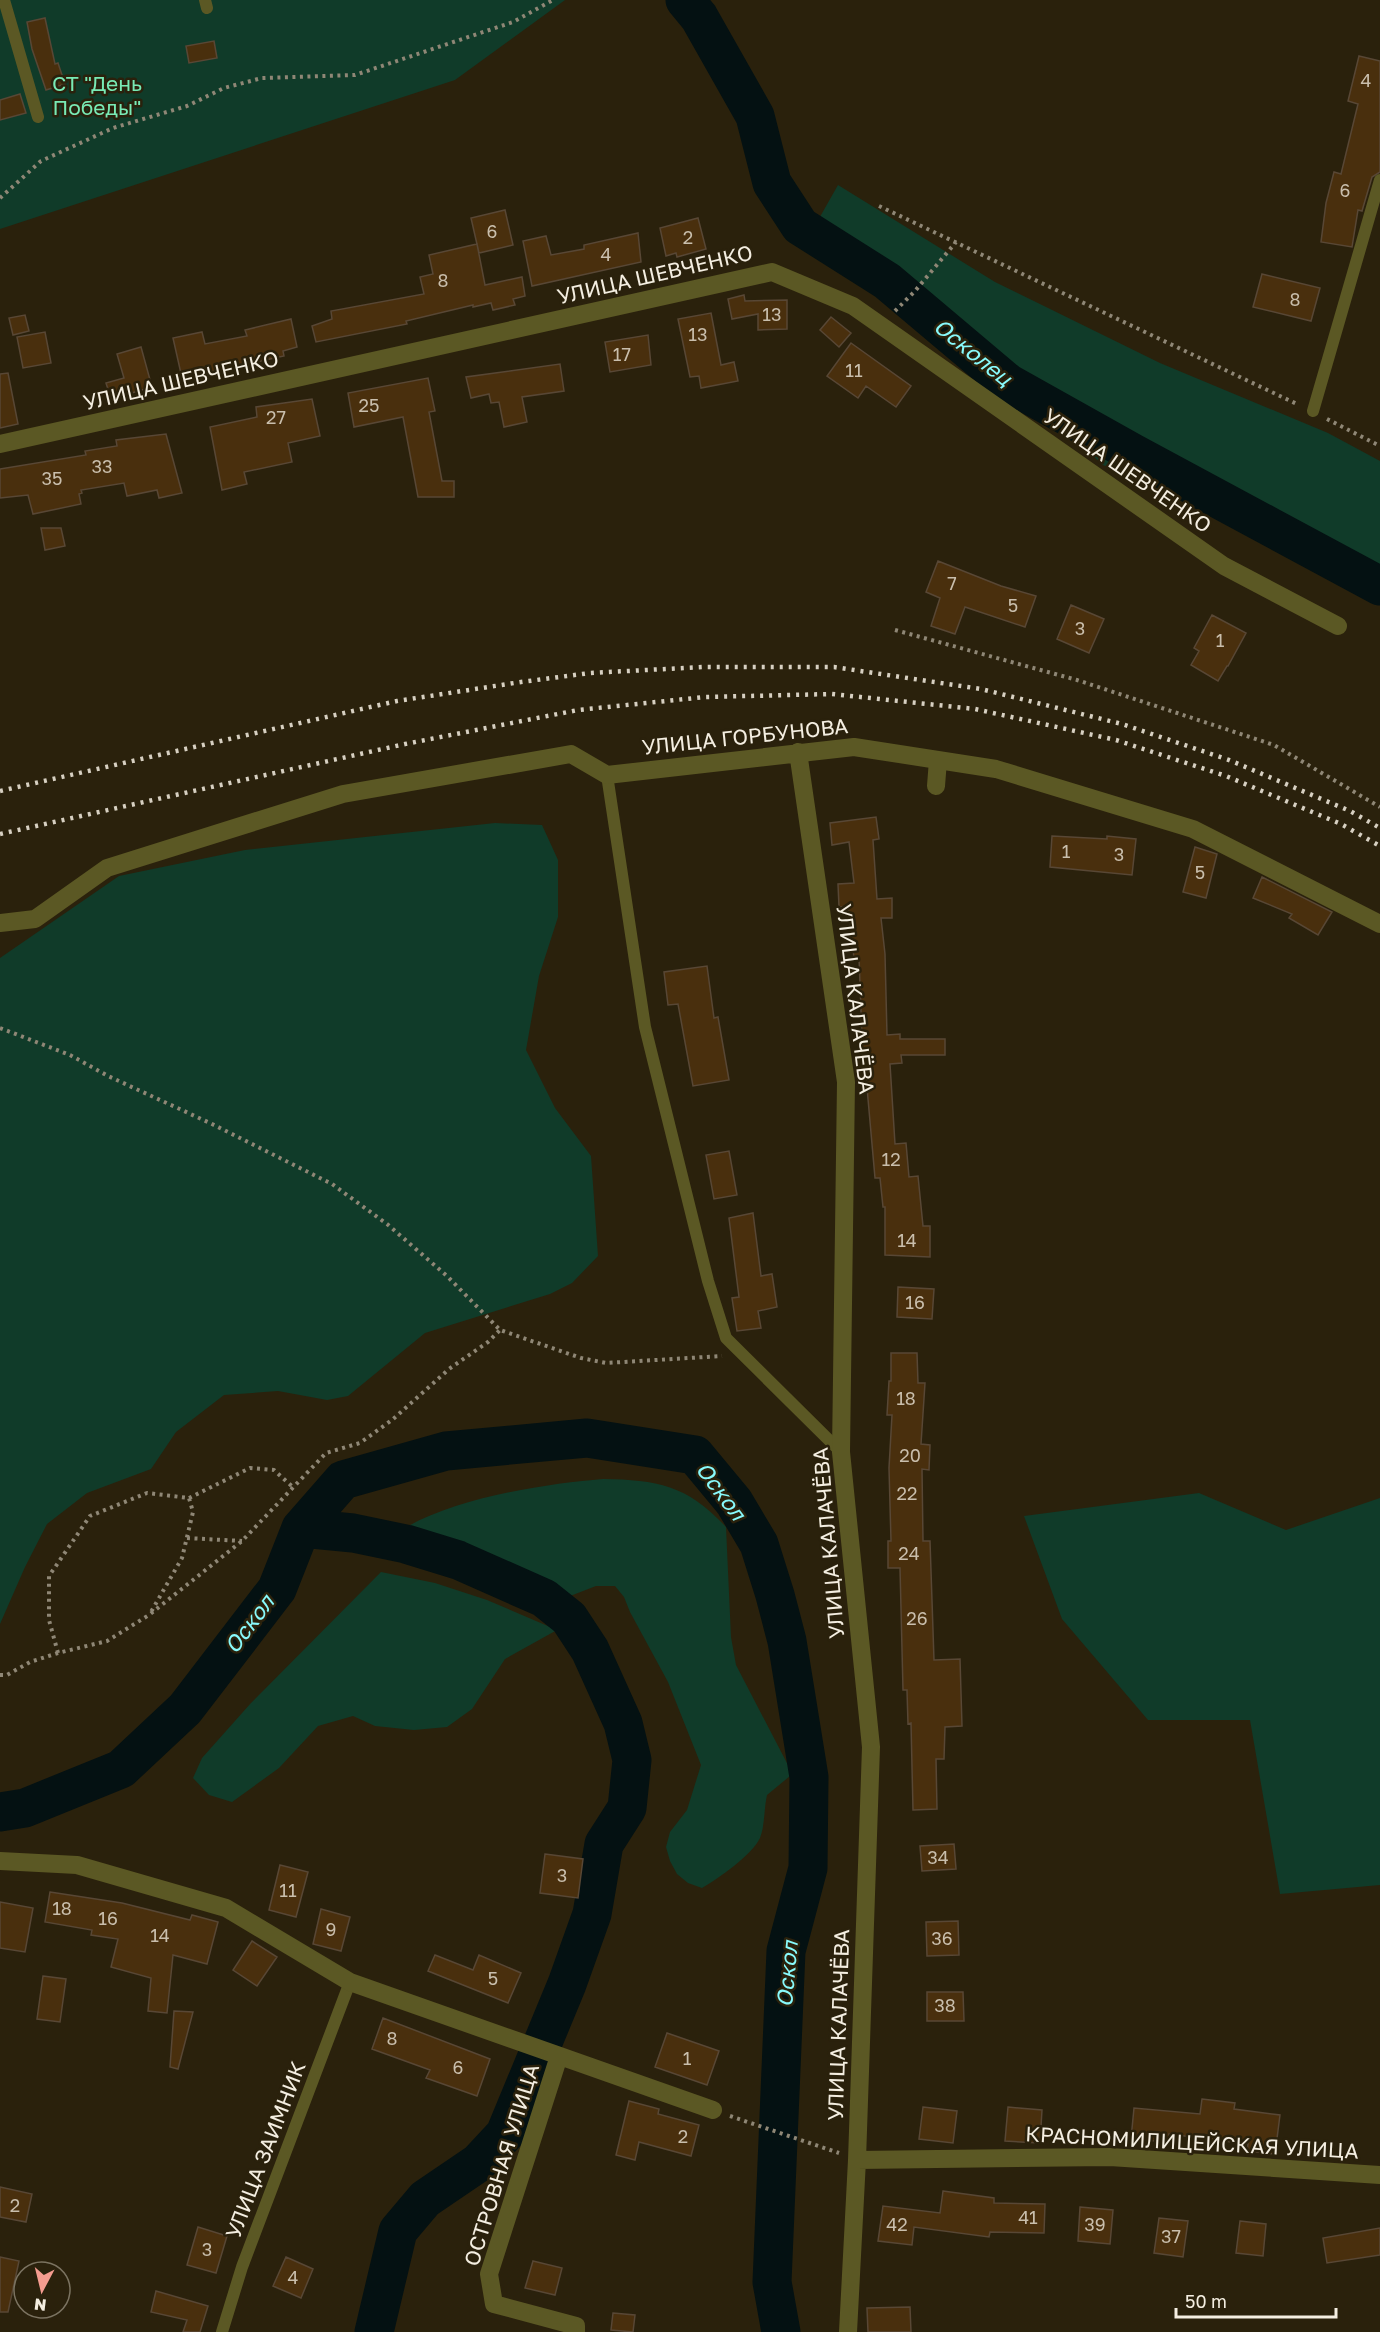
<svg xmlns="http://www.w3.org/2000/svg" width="1380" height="2332" viewBox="0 0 1380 2332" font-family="'Golos Text',sans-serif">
<rect width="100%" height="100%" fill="#2a210c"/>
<path fill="#103b29" d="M0 0H565L455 80 0 229Z
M838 185 995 282 1160 363 1328 433 1380 461V591L1258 530 1103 465 1052 419 1005 380 955 351 922 328 808 238Z
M495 823 542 825 558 860V917L539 976 526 1050 555 1108 591 1156 598 1256 572 1283 550 1294 425 1333 348 1396 327 1400 278 1391 224 1395 176 1432 151 1469 87 1493 47 1524 25 1567 0 1624V958L119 876 245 850Z
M603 1479C658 1480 687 1485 726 1527L731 1637 736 1665 789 1767 790 1776 767 1795C764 1808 765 1825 760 1838 751 1856 719 1878 702 1888L688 1883 677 1874 670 1861 666 1847 670 1832 687 1810 701 1765 668 1682 630 1612 624 1597 615 1586H596L565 1598 495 1567 443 1550 389 1539C437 1500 542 1484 603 1479Z
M1199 1493 1286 1530 1380 1498V1885L1280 1894 1250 1720H1148L1062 1619 1024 1516Z
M381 1572 435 1583 487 1600 557 1630 505 1659 472 1709 447 1727 414 1730 375 1726 353 1716 318 1726 279 1768 232 1802 209 1795 193 1778 202 1758 251 1703Z"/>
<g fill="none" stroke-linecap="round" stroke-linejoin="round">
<path stroke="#041112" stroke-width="39" d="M685 0 699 17 755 116 772 183 800 226 887 281 1008 383 1133 453 1380 586
M301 1528 353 1533 406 1544 458 1560 544 1598 569 1618 590 1650 623 1723 632 1760 627 1808 604 1844 592 1914 567 1984 505 2134 478 2163 425 2199 398 2231 374 2332
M0 1812 25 1808 121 1769 185 1709 277 1589 301 1528 343 1480 446 1451 587 1438 695 1455 734 1502 759 1544 775 1595 787 1641 809 1777 808 1868 786 1951 772 2282 781 2332"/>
</g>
<path fill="#492f0d" stroke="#584735" stroke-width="1.5" d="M45 18 55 64 58 63 65 84 46 90 32 49 27 22Z
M214 41 217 58 189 63 186 46Z
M1359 56 1380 61V172L1372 177 1362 211 1358 210 1352 247 1321 242 1326 203 1334 172 1341 174 1358 104 1348 101Z
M20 94 26 113 0 120V100Z
M505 210 513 245 479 253 471 218Z
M698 218 706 249 677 257 676 253 666 256 660 228Z
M638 233 641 262 532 286 523 241 546 236 551 255 584 249V245Z
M477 244 485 285 522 277 525 296 513 299 515 305 493 310 491 303 473 307V305L406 321 407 324 316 342 312 326 332 319 331 311 424 294 420 277 433 274 429 255Z
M1262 274 1320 288 1311 321 1253 307Z
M744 295 745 301 787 300V329L758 330V314L732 319 728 299Z
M711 313 721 365 734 362 738 381 701 388 699 376 690 377 678 319Z
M25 315 29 331 13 335 9 318Z
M831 317 851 333 839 347 820 330Z
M291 319 297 347 283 351 284 356 182 378 173 338 202 332 205 344 247 336 245 330Z
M45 332 51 363 23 368 17 337Z
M648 335 651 365 610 372 605 342Z
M851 343 911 386 896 407 866 386 858 398 827 376Z
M141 347 152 387 111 399 106 383 124 378 117 354Z
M560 364 564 391 522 397 527 422 504 427 499 402 491 403 489 394 471 398 466 377Z
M8 373 18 424 0 428V374Z
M428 378 435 411 429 412 442 481H454V497H418L403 417 354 427 348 393Z
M312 399 320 436 288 443 292 462 244 472 247 484 222 490 210 427 257 417 256 407Z
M166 434 182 493 159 498 157 490 127 496 124 483 81 490 82 493 79 494 81 504 33 514 28 495 0 498V469L86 455 85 451 117 446 116 440Z
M41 528H61L65 546 45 550Z
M938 561 1001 586 1036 596 1025 627 965 607 955 634 931 626 940 598 926 592Z
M1071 605 1104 619 1089 653 1057 639Z
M1212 615 1246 633 1228 666H1227L1218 681 1191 665 1199 651 1194 648Z
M876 817 879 839 873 840 877 899 892 898V918H881L885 954 887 1035 900 1034V1039H945V1055H901L902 1063 890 1064 895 1144 906 1143 909 1177 918 1176 923 1226H930V1257L885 1255V1207H883L880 1178H875L865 1065H863L859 957 854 958 848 907H839L838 884 854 883 849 842 832 845 830 823Z
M1052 836 1107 839V836L1136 839 1132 875 1050 867Z
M1195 847 1217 854 1206 898 1183 892Z
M1262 877 1332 912 1318 935 1289 918 1292 914 1253 898Z
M707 966 714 1018 718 1017 729 1080 693 1086 678 1004 668 1005 664 972Z
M729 1151 737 1195 714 1199 706 1155Z
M753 1213 761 1276 772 1274 777 1307 758 1311 761 1328 737 1331 732 1298 739 1297 729 1218Z
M898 1287 934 1289 932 1319 897 1317Z
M891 1353H917L918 1383H925L921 1444 930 1445 929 1470 922 1469 923 1541H930L934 1660 960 1659 962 1726 945 1727 944 1759H936L937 1809 913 1810 911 1723 908 1724 907 1690H903L900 1568H888V1541H891L889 1468 892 1415H887L889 1381H891Z
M954 1844 956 1869 922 1871 920 1846Z
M545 1854 583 1859 578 1898 540 1893Z
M280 1865 308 1872 296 1917 269 1910Z
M50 1892 122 1903 190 1920 192 1915 218 1922 207 1964 173 1955 167 2013 148 2011 151 1978 111 1967 118 1939 91 1935 92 1930 45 1922Z
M0 1902 33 1908 25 1952 0 1948Z
M321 1909 350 1917 341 1951 313 1944Z
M958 1921 959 1955 927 1956 926 1922Z
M252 1941 277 1957 257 1986 233 1970Z
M435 1955 473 1970 479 1955 521 1973 508 2003 428 1971Z
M43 1976 66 1979 60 2022 37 2019Z
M927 1992H963L964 2021H927Z
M174 2011 193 2012 178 2069 170 2067Z
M383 2018 490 2059 477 2096 426 2078 430 2070 372 2049Z
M667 2033 719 2051 707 2085 655 2067Z
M1202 2099 1235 2103 1234 2109 1280 2115 1275 2154 1247 2151 1248 2144 1169 2134 1168 2142 1131 2139 1134 2108 1200 2114Z
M629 2101 659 2109 658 2114 699 2125 691 2156 639 2142 635 2160 616 2155Z
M923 2107 957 2111 953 2143 919 2139Z
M1008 2107 1042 2110 1040 2143 1005 2141Z
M0 2187 32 2194 26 2222 0 2217Z
M943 2191 994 2198V2203L1045 2204 1044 2233 990 2232 989 2237 914 2227 912 2245 878 2241 883 2206 940 2213Z
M1080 2207 1113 2210 1110 2244 1078 2241Z
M1159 2218 1188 2221 1183 2257 1154 2253Z
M1240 2221 1266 2224 1263 2256 1236 2253Z
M198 2227 227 2236 216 2273 187 2265Z
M1380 2228V2255L1327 2263 1323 2238Z
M0 2257 19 2261 8 2312H0Z
M286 2257 313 2269 301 2298 273 2286Z
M533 2261 562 2268 555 2295 525 2288Z
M156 2291 208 2306 200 2332H183L187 2320 151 2312Z
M910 2307 911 2332H868L867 2308Z
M613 2313 635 2315 633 2332 611 2330Z"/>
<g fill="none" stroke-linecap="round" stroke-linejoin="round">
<path stroke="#8f8776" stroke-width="4" stroke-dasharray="3 4.5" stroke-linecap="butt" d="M0 198 41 161 113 128 187 106 224 88 262 78 355 75 513 22 553 0
M879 206 1299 405
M895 311 915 291 956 242
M1327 419 1380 446
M895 630 1077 680 1274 745 1380 807
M0 1028 70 1055 108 1076 210 1123 332 1184 387 1224 447 1276 500 1330 581 1358 606 1363 722 1356
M189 1498 250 1468 274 1470 294 1488
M187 1538 242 1541
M58 1653 49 1620V1576L90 1516 147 1493 189 1498 193 1512 182 1558 151 1612
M0 1675H7L30 1662 58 1653 107 1641 149 1615 242 1541 326 1453 360 1443 392 1420 449 1369 488 1342 500 1330
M730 2116 839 2153"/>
<path stroke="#5b5824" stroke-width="12" d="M4 0 38 117
M205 0 207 8
M1313 411 1380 180
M607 775 645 1027 708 1281 726 1338 841 1452
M222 2332 242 2267 350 1982"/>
<path stroke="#5b5824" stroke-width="18" d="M0 444 772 272 853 306 1224 566 1338 626
M798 752 846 1082 841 1452 871 1747 857 2160 848 2332
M936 786 938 760
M0 923 35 919 107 868 343 794 571 754 607 775 854 747 996 769 1193 829 1380 924
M0 1861 77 1865 226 1908 350 1982 713 2110
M559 2056 489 2274 494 2304 576 2326V2332
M857 2160 1110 2157 1380 2175"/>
<path stroke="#d7d0c2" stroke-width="4.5" stroke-dasharray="3 6" stroke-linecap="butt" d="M0 791 397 701 521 682 590 673 703 667H834L981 689 1122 724 1229 760 1350 811 1380 828
M0 834 405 744 578 710 705 697 832 694 975 709 1116 740 1226 776 1341 824 1380 846"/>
</g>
<g text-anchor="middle" stroke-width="5" stroke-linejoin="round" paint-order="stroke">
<g font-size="18" fill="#c9beac">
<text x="1366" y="87">4</text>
<text x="1345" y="197">6</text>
<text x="492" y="238">6</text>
<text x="688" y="244">2</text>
<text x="606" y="261">4</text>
<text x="443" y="287">8</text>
<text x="1295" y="306">8</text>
<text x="772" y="321">13</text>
<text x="698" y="341">13</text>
<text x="622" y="361">17</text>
<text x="854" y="377">11</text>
<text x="369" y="412">25</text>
<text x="276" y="424">27</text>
<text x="102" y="473">33</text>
<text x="52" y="485">35</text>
<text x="952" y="590">7</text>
<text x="1013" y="612">5</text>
<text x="1080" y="635">3</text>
<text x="1220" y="647">1</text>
<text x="1066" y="858">1</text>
<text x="1119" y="861">3</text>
<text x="1200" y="879">5</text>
<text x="891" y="1166">12</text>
<text x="907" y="1247">14</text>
<text x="915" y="1309">16</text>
<text x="906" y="1405">18</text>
<text x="910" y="1462">20</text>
<text x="907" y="1500">22</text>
<text x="909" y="1560">24</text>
<text x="917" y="1625">26</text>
<text x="938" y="1864">34</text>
<text x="562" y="1882">3</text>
<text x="288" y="1897">11</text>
<text x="62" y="1915">18</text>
<text x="108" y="1925">16</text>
<text x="331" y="1936">9</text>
<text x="160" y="1942">14</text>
<text x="942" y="1945">36</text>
<text x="493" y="1985">5</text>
<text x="945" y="2012">38</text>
<text x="392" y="2045">8</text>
<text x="687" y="2065">1</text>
<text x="458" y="2074">6</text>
<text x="683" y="2143">2</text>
<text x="15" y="2212">2</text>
<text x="1028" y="2224">41</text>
<text x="897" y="2231">42</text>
<text x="1095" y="2231">39</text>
<text x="1171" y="2243">37</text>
<text x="207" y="2256">3</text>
<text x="293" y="2284">4</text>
</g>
<g font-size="21" fill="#78eab5" stroke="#2a210c">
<text x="97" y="91">СТ "День<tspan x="97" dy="24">Победы"</tspan></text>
</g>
<g font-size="21" fill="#f4eee1" stroke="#2a210c">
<text transform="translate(655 275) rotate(-13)" y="7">УЛИЦА ШЕВЧЕНКО</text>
<text transform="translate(181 381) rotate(-13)" y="7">УЛИЦА ШЕВЧЕНКО</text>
<text transform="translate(1127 471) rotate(35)" y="7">УЛИЦА ШЕВЧЕНКО</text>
<text transform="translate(745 737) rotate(-6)" y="7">УЛИЦА ГОРБУНОВА</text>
<text transform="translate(855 999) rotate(83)" y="7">УЛИЦА КАЛАЧЁВА</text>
<text transform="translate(829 1543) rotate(-95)" y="7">УЛИЦА КАЛАЧЁВА</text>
<text transform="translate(839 2025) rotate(-88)" y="7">УЛИЦА КАЛАЧЁВА</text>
<text transform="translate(1192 2143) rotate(3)" y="7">КРАСНОМИЛИЦЕЙСКАЯ УЛИЦА</text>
<text transform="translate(266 2150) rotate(-69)" y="7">УЛИЦА ЗАИМНИК</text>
<text transform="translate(502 2165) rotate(-73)" y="7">ОСТРОВНАЯ УЛИЦА</text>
</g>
<g font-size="22" font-style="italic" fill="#88fafc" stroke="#2a210c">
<text transform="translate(973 352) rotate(39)" y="8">Осколец</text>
<text transform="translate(721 1491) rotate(53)" y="8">Оскол</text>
<text transform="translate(249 1624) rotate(-53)" y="8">Оскол</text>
<text transform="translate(787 1974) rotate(-85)" y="8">Оскол</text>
</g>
</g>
<g transform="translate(42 2290) rotate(187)"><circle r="28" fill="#2a210c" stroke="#7b7361" stroke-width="1.5"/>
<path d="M0-4.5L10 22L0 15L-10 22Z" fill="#f59c90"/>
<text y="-9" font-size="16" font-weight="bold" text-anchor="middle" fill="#f4eee1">N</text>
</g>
<path d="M1176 2308v9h160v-9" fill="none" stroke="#f4eee1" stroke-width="3"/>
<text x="1185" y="2308" font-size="18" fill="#f4eee1" stroke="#2a210c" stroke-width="4.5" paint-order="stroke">50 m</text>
</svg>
